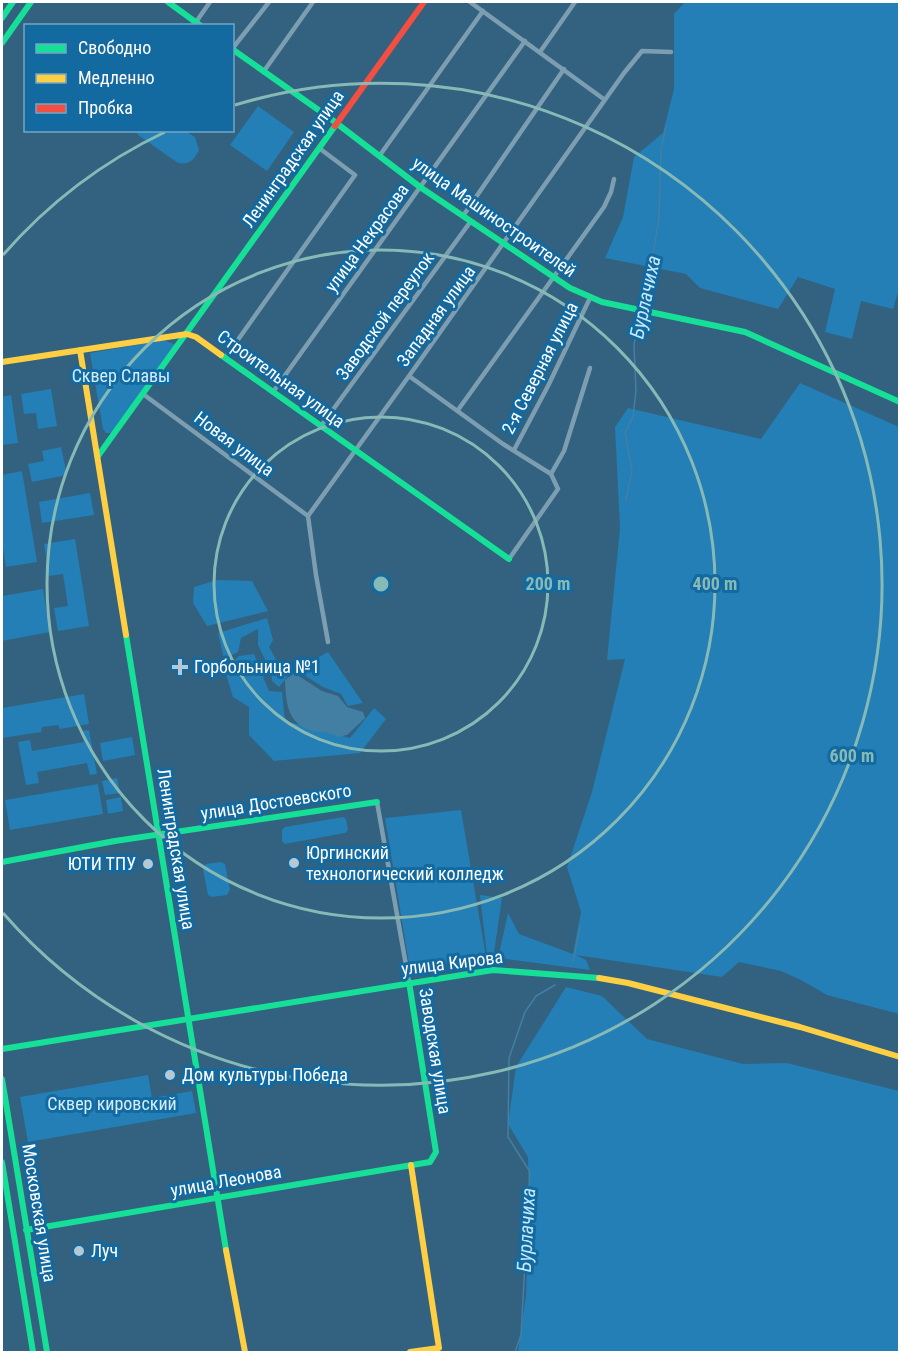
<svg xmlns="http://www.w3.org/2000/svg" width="901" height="1354" viewBox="0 0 901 1354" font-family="'Roboto Condensed',sans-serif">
<rect width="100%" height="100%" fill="#326280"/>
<path fill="#237fb5" d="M685 2H899V289L893 309 861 301 852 339 825 332 835 289 798 277 778 309 700 288 686 274 605 258 623 217 634 157 663 133 674 89V14Z
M258 106 294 132 267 171 230 145Z
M136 131H185L195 137 199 150C194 160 189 165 178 163L138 135Z
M164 340 174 344V349L112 433H106L103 429 90 353Z
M800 383 899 427V1014L827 995 801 980 781 971 739 962 722 977 576 955 586 960 590 970 498 958 508 913 519 934 573 954 581 912 567 867 592 792 625 659 607 660 620 528 615 427 628 408 761 439Z
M51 389 57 426 38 429 36 413 24 414 21 394Z
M11 395 18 443 2 445V397Z
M61 447 67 475 32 482 28 464 44 461 42 451Z
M22 471 37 562 6 567 2 541V475Z
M90 493 94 515 42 523 39 502Z
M75 539 89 626 58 631 54 608 68 606 63 574 49 576 44 544Z
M217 580 252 581 268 611 207 626 193 603 194 587Z
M43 589 50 632 2 641V596Z
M267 618 273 640 269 647 279 665 292 666V671L279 687 272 681 271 672 258 645V629L241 638 238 652 224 659 218 633Z
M328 652 363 703 348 706 341 694 323 687 296 670Z
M254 654 269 691 282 692 285 721 350 738 374 708 386 719 360 753 274 761 249 735V707L233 697 225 671 239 656Z
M84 694 89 724 60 729 58 725 42 727 41 732 2 738V708Z
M89 730 97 774 90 775 87 763 37 772 39 783 26 785 18 742 30 740 32 751 84 742 82 731Z
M132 737 135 755 103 761 100 743Z
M117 778 120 793 105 795 102 781Z
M98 784 103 814 10 830 5 800Z
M121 797 123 811 108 814 106 800Z
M461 810 486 957 410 970 385 818Z
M343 817 346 819 348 830 345 833 285 844 282 841V830L285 827Z
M221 862 225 864 230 890 227 895 212 897 208 895 203 869 206 864Z
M480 895 502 898 494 953 487 955Z
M566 987 602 996 647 1039 743 1064 787 1063 899 1091V1352H518L526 1295 529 1208 528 1157 508 1124 516 1067Z
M148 1075 152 1098 192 1091 196 1113 28 1142 20 1097Z"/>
<path fill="#437fa3" d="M294 673 322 691 338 696 347 707 363 712 365 718 347 735 337 737C328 731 323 733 314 731 287 725 286 703 285 680Z"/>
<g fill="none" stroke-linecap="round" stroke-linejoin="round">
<path stroke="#437fa3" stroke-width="1.5" d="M642 306 651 280 653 254 659 218 661 150 666 127
M626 500 632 471 625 433 633 416 636 391 634 345 640 314
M573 961 580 927
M515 1352 521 1335 530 1172 508 1137 509 1058 525 1012 536 996 555 985"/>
<path stroke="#7d9eb0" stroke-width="4.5" d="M470 2 605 100
M196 22 210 2
M232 49 269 2
M540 52 575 2
M264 71 313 2
M380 155 483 11
M463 216 564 69
M225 358 355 175 319 148
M409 376 503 444 551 474 558 489 509 559
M273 392 525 41
M143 394 308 516
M458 410 604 207 611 192 614 179
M321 426 471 221
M514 450 548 386 590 298
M551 474 564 451 590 368
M328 642 316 575 308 516 409 376 624 73 642 51 671 52
M377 802 409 982"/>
<path stroke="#16e098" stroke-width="6" d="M168 2 201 26
M2 18 13 2
M2 43 31 2
M232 49 327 116 420 187 570 288 602 302 745 332 900 402
M221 355 509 559
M98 456 335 126
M126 635 226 1250
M2 862 115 841 377 802
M2 1049 493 970 599 978
M2 1079 47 1352
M2 1162 33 1352
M26 1230 430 1162 436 1152 409 982"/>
<path stroke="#ffcf43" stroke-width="6" d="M80 350 126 635
M2 362 187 334 196 337 221 355
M599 978 628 983 800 1027 900 1057
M226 1250 245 1352
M410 1352 439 1348 411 1165"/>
<path stroke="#f24e42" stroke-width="6" d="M335 126 424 2"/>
</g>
<g fill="none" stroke="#87bab6" stroke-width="3">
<circle cx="381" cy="584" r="167"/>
<circle cx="381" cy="584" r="334"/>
<path d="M3 255A501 501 0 0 1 165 132M235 105A501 501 0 1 1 3 913"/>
</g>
<g fill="#b7c8d3" stroke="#126aa0" stroke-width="2">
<path d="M177 658h6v6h6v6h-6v6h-6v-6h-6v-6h6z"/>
<circle cx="294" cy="863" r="6"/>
<circle cx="148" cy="864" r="6"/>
<circle cx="170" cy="1075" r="6"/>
<circle cx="79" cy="1251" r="6"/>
</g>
<g text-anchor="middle" stroke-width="6" stroke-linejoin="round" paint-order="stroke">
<g font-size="18" fill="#fff" stroke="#126aa0">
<text transform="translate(293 159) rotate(-55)" y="6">Ленинградская улица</text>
<text transform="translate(494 217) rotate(35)" y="6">улица Машиностроителей</text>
<text transform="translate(367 238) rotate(-54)" y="6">улица Некрасова</text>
<text transform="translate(385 316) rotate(-54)" y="6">Заводской переулок</text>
<text transform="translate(436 316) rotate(-54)" y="6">Западная улица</text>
<text transform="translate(540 368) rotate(-63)" y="6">2-я Северная улица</text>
<text transform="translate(281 379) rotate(36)" y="6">Строительная улица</text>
<text transform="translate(234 444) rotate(37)" y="6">Новая улица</text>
<text transform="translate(276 802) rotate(-9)" y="6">улица Достоевского</text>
<text transform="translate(176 849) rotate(81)" y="6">Ленинградская улица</text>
<text transform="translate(452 963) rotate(-7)" y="6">улица Кирова</text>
<text transform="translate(435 1051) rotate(81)" y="6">Заводская улица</text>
<text transform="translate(226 1181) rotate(-10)" y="6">улица Леонова</text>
<text transform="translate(39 1213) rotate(81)" y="6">Московская улица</text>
</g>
<g font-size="18" fill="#d3eefe" stroke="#126aa0">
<text x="121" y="382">Сквер Славы</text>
<text x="112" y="1110">Сквер кировский</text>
</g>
<g font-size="18" fill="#fff" stroke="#126aa0" text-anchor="start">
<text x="194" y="673">Горбольница №1</text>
<text x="306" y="859">Юргинский<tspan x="306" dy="21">технологический колледж</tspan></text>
<text x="136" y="870" text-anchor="end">ЮТИ ТПУ</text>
<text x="182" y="1081">Дом культуры Победа</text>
<text x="91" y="1257">Луч</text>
</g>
<g font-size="20" font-style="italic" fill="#c5e8fc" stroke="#126aa0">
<text transform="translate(645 297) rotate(-78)" y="7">Бурлачиха</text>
<text transform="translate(526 1230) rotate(-87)" y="7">Бурлачиха</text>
</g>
</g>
<circle cx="381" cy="584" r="9" fill="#87bab6" stroke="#126aa0" stroke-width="3"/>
<g font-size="18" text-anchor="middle" font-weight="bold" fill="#87bab6" stroke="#126aa0" stroke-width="6" stroke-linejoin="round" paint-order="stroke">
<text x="548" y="590">200 m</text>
<text x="715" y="590">400 m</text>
<text x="852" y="762">600 m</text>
</g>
<rect width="901" height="1354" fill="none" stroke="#ffffff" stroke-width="6"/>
<rect x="24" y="24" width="210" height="108" fill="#126aa0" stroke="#71a6c6" stroke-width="1.5"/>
<rect x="36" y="44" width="30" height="9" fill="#16e098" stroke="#71a6c6" stroke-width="1.5"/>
<text x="78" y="54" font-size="18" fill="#ffffff">Свободно</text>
<rect x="36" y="74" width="30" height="9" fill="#ffcf43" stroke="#71a6c6" stroke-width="1.5"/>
<text x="78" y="84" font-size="18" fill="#ffffff">Медленно</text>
<rect x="36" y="104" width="30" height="9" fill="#f24e42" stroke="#71a6c6" stroke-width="1.5"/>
<text x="78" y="114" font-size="18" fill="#ffffff">Пробка</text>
</svg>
